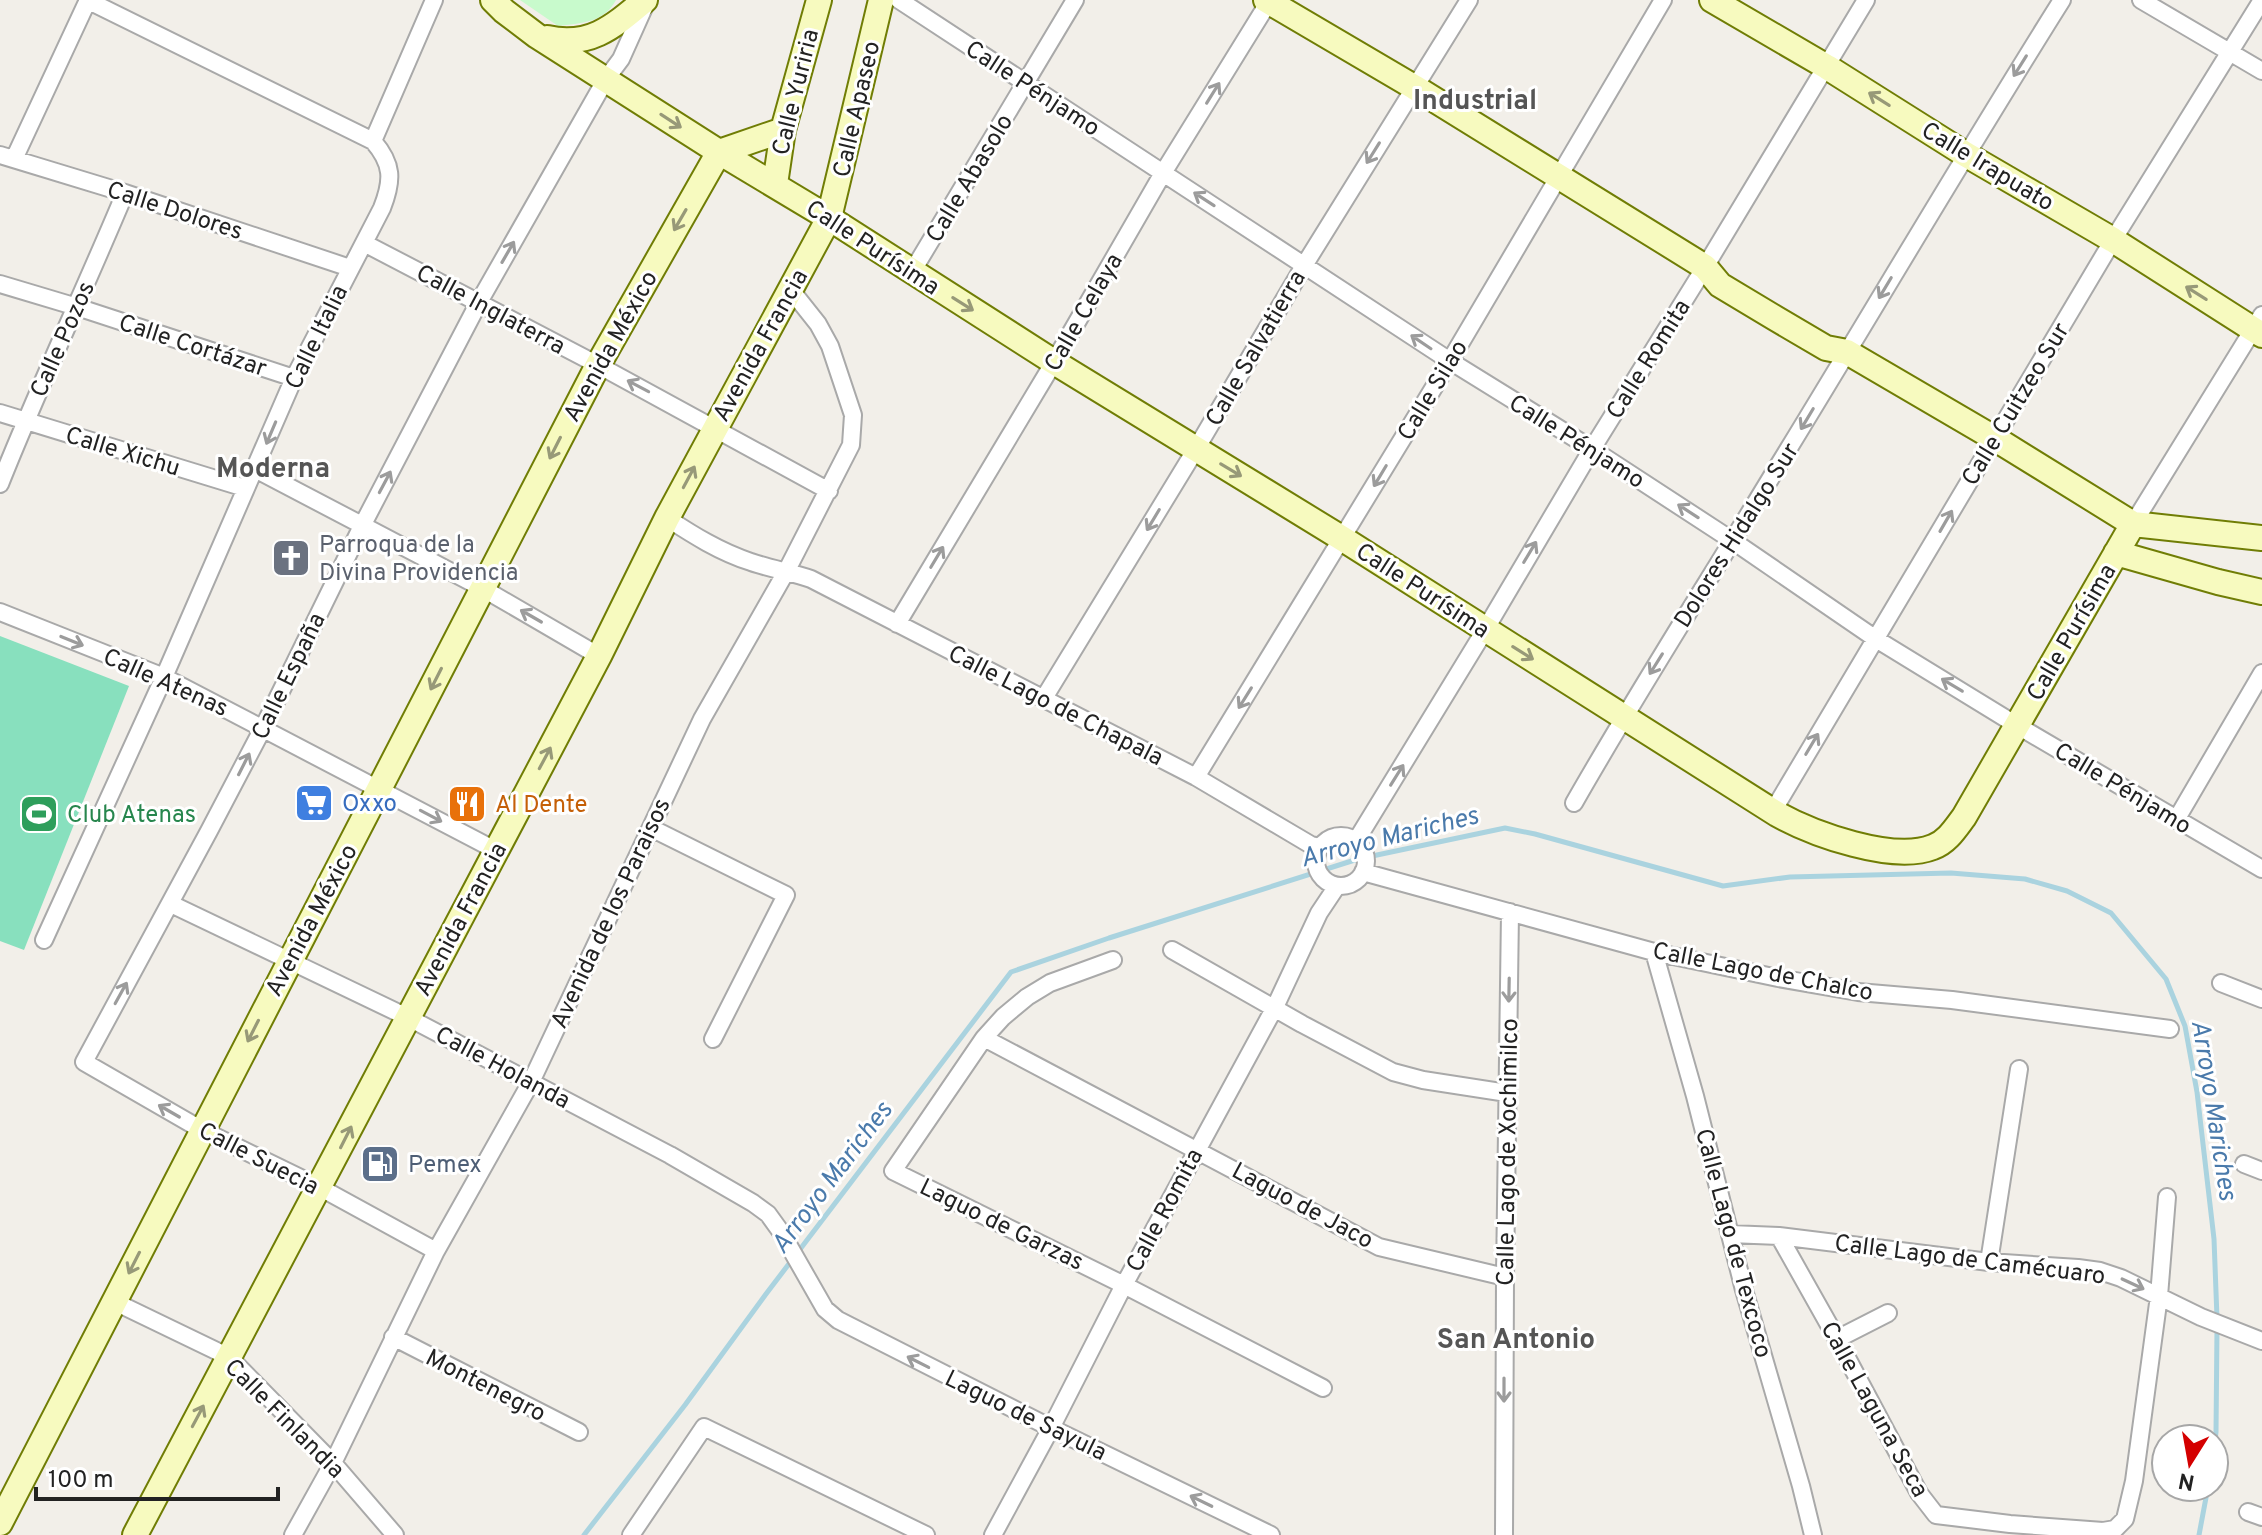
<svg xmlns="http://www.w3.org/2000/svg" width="2262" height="1535" viewBox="0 0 2262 1535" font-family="Overpass,sans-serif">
<rect width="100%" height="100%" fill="#f2efe9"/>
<path fill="#c8facc" d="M520 0H616C604 23 581 23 558 26Z"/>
<path fill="#88e0be" d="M0 636 129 686 24 950 0 941Z"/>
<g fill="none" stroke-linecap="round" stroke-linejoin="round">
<path stroke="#aad3df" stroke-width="5" d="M2214 1451 2216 1432 2217 1328
M584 1535 685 1405 766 1294 1011 972 1109 938 1358 859 1505 828 1535 834 1723 886 1790 877 1951 873 2025 879 2067 891 2111 913 2166 979 2185 1026 2197 1092 2214 1239 2217 1318
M2199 1535 2208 1487"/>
<defs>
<path id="street" d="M899 0 1450 361 1592 449 1733 541 1876 639 2018 726 2262 869
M2141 0 2262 71
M373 141 434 0
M0 155 125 193 350 268
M14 159 88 0
M364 243 598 365 829 491
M912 272 1075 0
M0 284 77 307 294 378
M0 413 245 488
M255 469 482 588 599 656
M0 484C39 386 84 291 125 193
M667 518C693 535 720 552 751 562 771 569 791 572 811 579L1196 777 1311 845 1320 847
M2133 524 2262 315
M0 612 164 677 497 851
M897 624 1054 362 1163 173 1270 0
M1044 698 1199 444 1305 264 1469 0
M1196 777 1450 361 1663 0
M1574 803C1639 689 1710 579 1778 466 1873 311 1965 154 2062 0
M1773 811 2113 240 2262 0
M2176 820 2262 673
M651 828 786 895 713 1039
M1316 861a25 25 0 1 1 50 0a25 25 0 1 1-50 0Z
M1356 841 1485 630 1592 449 1705 267 1866 0
M1363 872 1654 952 1778 978 1858 992 1952 1000 2170 1029
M171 904 407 1017 670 1155 753 1203 768 1214 781 1232 825 1309 838 1320 1051 1428 1271 1535
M44 940 164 677 294 378 382 208C393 180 393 164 373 141L87 0
M1172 950 1302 1024 1393 1072 1423 1080 1507 1093
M1654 952 1695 1096 1744 1290 1801 1486 1813 1535
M1113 960 1050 983 1027 997 1003 1017 984 1038 893 1171 1124 1285 1323 1388
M2221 983 2262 999
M984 1038 1379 1247 1505 1277
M2244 1164 2262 1171
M1730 1234 1779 1236 1989 1262 2078 1268 2100 1271 2121 1278 2201 1317 2262 1341
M1779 1236 1837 1339 1919 1493 1936 1515 2010 1524 2103 1531 2115 1529 2125 1519 2134 1481 2159 1296 2167 1197
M436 1251 319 1187 202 1130 84 1062 209 831 263 728 362 526 479 302 606 79 621 59 647 1
M1989 1262 2019 1069
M115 1302 229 1357 333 1463 395 1535
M393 1337 579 1432
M1837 1339 1888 1313
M2248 1512 2262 1517
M293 1535 333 1463 436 1251 531 1082 702 719 787 570 851 445 853 415 830 346 818 324 791 290
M631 1535 704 1427 926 1535
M993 1535 1051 1428 1124 1285 1275 1007 1319 913 1337 886
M1504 1535 1505 1277 1510 912"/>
<path id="secondary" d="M493 0 504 11 537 36 719 152 829 218 1054 362 1343 539 1777 814C1813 834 1893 863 1933 847 1947 842 1955 829 1964 817L2133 524
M1266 0 1414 87 1705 267 1720 285 1775 318 1826 348 1847 352 1994 438 2133 524 2262 538
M1712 0 1827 67 1965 154 2113 240 2262 335
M547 38C590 48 614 26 645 0
M775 184 783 130 819 0
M2116 553 2218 582 2262 592
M0 1523 598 365 719 152 783 130
M135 1535 599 656 667 518 829 218 881 0"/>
</defs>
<use href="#street" stroke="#a9a9a9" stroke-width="20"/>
<use href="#secondary" stroke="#707d05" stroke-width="28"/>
<use href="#street" stroke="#fff" stroke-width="16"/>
<use href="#secondary" stroke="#f7fabf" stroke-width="24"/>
</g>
<defs><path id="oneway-shaft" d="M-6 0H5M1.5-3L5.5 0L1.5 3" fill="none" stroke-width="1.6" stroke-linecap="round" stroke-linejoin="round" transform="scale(2)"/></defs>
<g stroke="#9c9c9c">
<use href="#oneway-shaft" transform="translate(2020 66) rotate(122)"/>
<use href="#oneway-shaft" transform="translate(1213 93) rotate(-58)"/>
<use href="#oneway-shaft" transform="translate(1373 153) rotate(122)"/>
<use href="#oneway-shaft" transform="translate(1204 199) rotate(-147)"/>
<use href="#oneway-shaft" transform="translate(508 252) rotate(-60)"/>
<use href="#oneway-shaft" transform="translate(1885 288) rotate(121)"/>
<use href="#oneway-shaft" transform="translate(1421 342) rotate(-146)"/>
<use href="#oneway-shaft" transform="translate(638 386) rotate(-152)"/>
<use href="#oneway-shaft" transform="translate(1807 419) rotate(121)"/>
<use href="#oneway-shaft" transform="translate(271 433) rotate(113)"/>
<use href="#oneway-shaft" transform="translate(1380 476) rotate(121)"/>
<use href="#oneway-shaft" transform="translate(385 482) rotate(-62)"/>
<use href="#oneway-shaft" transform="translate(1688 511) rotate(-147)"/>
<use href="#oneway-shaft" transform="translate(1153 520) rotate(121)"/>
<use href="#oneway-shaft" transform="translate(1946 521) rotate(-60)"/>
<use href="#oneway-shaft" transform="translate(1530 552) rotate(-59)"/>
<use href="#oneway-shaft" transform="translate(937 557) rotate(-59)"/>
<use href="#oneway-shaft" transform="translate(531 616) rotate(-150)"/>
<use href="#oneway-shaft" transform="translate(72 641) rotate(22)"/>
<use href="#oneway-shaft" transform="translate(1656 664) rotate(122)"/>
<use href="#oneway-shaft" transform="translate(1952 685) rotate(-149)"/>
<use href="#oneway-shaft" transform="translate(1245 698) rotate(122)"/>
<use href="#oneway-shaft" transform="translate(1812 744) rotate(-59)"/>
<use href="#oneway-shaft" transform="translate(244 764) rotate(-63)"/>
<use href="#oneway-shaft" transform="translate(1397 775) rotate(-58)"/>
<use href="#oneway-shaft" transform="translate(431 816) rotate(28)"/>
<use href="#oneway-shaft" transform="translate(1509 990) rotate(91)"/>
<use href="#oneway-shaft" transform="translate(121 993) rotate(-61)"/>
<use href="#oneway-shaft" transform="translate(169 1111) rotate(-150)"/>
<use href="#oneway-shaft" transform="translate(2133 1284) rotate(25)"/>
<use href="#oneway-shaft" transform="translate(918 1362) rotate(-153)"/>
<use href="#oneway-shaft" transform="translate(1504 1390) rotate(90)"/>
<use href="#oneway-shaft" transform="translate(1201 1501) rotate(-154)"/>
</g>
<g stroke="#979978">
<use href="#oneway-shaft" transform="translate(1879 99) rotate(-148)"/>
<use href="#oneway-shaft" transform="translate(671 121) rotate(33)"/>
<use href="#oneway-shaft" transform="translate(680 220) rotate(120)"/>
<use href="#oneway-shaft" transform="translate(2196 293) rotate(-148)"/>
<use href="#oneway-shaft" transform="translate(963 304) rotate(32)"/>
<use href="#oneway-shaft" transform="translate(555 448) rotate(117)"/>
<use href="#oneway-shaft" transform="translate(1231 470) rotate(31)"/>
<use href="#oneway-shaft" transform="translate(689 477) rotate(-62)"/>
<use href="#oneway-shaft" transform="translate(1523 653) rotate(32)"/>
<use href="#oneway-shaft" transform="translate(436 679) rotate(117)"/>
<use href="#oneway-shaft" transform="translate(545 758) rotate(-62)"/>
<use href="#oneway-shaft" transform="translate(253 1031) rotate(117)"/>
<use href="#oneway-shaft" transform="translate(346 1137) rotate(-63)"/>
<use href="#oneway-shaft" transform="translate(134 1263) rotate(117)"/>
<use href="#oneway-shaft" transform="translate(198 1416) rotate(-62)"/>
</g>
<defs>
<symbol id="church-square" viewBox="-11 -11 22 22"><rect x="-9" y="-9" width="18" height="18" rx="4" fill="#6b7280" stroke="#fff"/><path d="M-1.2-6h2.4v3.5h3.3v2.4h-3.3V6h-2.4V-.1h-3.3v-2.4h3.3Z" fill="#fff"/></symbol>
<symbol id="supermarket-square" viewBox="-11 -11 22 22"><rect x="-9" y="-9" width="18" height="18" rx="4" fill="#3f7fe0" stroke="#fff"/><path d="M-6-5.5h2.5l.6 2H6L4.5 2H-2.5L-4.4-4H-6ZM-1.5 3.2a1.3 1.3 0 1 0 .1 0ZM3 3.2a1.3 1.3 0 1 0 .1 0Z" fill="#fff"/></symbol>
<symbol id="restaurant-square" viewBox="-11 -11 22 22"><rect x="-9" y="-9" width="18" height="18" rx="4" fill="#e8710a" stroke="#fff"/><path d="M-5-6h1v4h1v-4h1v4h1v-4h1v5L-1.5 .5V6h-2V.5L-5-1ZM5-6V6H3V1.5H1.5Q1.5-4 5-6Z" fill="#fff"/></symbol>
<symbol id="stadium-square" viewBox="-11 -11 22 22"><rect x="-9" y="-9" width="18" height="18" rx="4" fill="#2e9e5b" stroke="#fff"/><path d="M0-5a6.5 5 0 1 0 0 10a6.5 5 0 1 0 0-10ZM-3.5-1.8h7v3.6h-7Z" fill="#fff"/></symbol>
<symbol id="fuel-square" viewBox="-11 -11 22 22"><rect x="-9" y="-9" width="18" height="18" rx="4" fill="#5c6f8a" stroke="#fff"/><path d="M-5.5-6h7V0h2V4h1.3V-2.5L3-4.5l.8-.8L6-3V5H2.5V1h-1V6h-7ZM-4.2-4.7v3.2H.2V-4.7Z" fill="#fff"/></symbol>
</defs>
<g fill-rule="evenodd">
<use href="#church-square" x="269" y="536" width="44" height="44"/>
<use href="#supermarket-square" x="292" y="781" width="44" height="44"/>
<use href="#restaurant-square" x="445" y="782" width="44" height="44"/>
<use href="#stadium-square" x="17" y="792" width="44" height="44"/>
<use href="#fuel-square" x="358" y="1142" width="44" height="44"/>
</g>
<g text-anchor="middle" stroke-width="6" stroke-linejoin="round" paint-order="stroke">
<g font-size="24" fill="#222" stroke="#fff">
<text transform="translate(1033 88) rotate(33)" y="8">Calle Pénjamo</text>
<text transform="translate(795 92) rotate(-76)" y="8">Calle Yuriria</text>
<text transform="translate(856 109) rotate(-77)" y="8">Calle Apaseo</text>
<text transform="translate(1988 166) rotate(31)" y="8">Calle Irapuato</text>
<text transform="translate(969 178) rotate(-59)" y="8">Calle Abasolo</text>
<text transform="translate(175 210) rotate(18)" y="8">Calle Dolores</text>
<text transform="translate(873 247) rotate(33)" y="8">Calle Purísima</text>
<text transform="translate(491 309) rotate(28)" y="8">Calle Inglaterra</text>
<text transform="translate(1083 312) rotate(-60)" y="8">Calle Celaya</text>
<text transform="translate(316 337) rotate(-64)" y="8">Calle Italia</text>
<text transform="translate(62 339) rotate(-66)" y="8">Calle Pozos</text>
<text transform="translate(193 345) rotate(18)" y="8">Calle Cortázar</text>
<text transform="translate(760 345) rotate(-61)" y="8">Avenida Francia</text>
<text transform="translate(610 346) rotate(-61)" y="8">Avenida México</text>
<text transform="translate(1255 348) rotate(-60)" y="8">Calle Salvatierra</text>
<text transform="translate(1648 359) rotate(-58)" y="8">Calle Romita</text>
<text transform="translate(1432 390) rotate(-59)" y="8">Calle Silao</text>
<text transform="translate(2015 404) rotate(-59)" y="8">Calle Cuitzeo Sur</text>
<text transform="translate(1577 441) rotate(32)" y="8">Calle Pénjamo</text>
<text transform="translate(123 451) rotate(17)" y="8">Calle Xichu</text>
<text transform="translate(1736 535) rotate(-58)" y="8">Dolores Hidalgo Sur</text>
<text transform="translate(1423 590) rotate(33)" y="8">Calle Purísima</text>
<text transform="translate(2071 632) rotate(-60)" y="8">Calle Purísima</text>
<text transform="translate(288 676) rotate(-64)" y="8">Calle España</text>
<text transform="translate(166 682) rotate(24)" y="8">Calle Atenas</text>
<text transform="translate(1056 705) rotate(27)" y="8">Calle Lago de Chapala</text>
<text transform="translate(2123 788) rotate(31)" y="8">Calle Pénjamo</text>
<text transform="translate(610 913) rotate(-65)" y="8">Avenida de los Paraisos</text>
<text transform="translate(460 919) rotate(-62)" y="8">Avenida Francia</text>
<text transform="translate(311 920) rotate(-62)" y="8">Avenida México</text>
<text transform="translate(1763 971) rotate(11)" y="8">Calle Lago de Chalco</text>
<text transform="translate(503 1067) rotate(28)" y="8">Calle Holanda</text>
<text transform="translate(1507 1152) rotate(-89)" y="8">Calle Lago de Xochimilco</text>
<text transform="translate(259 1158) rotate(27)" y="8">Calle Suecia</text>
<text transform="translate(1303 1205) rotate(28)" y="8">Laguo de Jaco</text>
<text transform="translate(1164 1210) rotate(-62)" y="8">Calle Romita</text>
<text transform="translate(1002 1224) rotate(26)" y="8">Laguo de Garzas</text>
<text transform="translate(1734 1243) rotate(75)" y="8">Calle Lago de Texcoco</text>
<text transform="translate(1970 1259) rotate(7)" y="8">Calle Lago de Camécuaro</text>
<text transform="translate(486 1385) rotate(27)" y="8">Montenegro</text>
<text transform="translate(1875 1409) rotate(61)" y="8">Calle Laguna Seca</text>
<text transform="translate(1026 1415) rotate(26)" y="8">Laguo de Sayula</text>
<text transform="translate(285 1418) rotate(45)" y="8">Calle Finlandia</text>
</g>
<g font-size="24" fill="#5b616d" stroke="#fff" text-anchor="start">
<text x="319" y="552">Parroqua de la<tspan x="319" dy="28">Divina Providencia</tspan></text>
</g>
<g font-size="24" fill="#366cbe" stroke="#fff" text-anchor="start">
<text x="342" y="811">Oxxo</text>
</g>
<g font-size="24" fill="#c56008" stroke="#fff" text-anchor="start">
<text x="495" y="812">Al Dente</text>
</g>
<g font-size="24" fill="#27864d" stroke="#fff" text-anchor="start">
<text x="67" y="822">Club Atenas</text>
</g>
<g font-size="24" fill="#4e5e75" stroke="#fff" text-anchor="start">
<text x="408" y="1172">Pemex</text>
</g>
<g font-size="26" font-style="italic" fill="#4a7aab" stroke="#fff">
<text transform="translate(1389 836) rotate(-14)" y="9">Arroyo Mariches</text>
<text transform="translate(2215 1110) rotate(81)" y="9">Arroyo Mariches</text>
<text transform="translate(831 1177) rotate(-53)" y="9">Arroyo Mariches</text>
</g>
<g font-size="28" font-weight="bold" fill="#555" stroke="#fff">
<text x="1475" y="109">Industrial</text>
<text x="273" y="477">Moderna</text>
<text x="1516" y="1348">San Antonio</text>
</g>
</g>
<g transform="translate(2190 1463) rotate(191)"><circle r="38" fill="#ffffff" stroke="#a7a7a7" stroke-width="2"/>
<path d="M0-6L14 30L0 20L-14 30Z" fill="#d40000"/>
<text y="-12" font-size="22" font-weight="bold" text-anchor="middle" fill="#222222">N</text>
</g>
<path d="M36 1487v12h242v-12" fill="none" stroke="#222222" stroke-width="4"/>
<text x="48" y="1487" font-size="24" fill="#222222" stroke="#ffffff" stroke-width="6" paint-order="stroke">100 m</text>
</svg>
